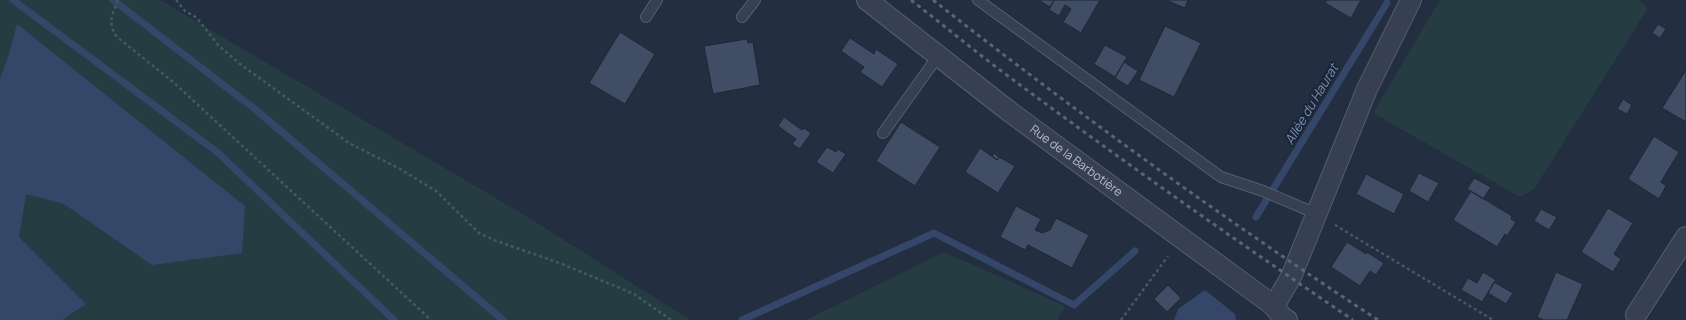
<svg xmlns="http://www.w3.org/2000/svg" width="1686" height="320" viewBox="0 0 1686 320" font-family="Manrope,sans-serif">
<rect width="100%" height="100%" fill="#232e41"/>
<path fill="#253d42" d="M0 0H160L531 219 690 320H0Z
M1440 0H1639L1648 8 1534 189 1520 197 1373 113Z
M944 252 1065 306 1057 320H806Z"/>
<path fill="#354769" d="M17 24 245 206 242 253 152 265 64 204 26 194 19 237 86 304 62 320H0V79L9 54Z
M1205 290 1235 314 1236 320H1174L1178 309Z"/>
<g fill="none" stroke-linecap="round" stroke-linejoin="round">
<path stroke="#354769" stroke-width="7" d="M13 0 217 152 394 320
M113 0 256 110 503 320
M1256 217 1387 3
M742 320 934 233 1074 305 1135 251"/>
</g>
<path fill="#414d64" stroke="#1e2738" d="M1041 0H1054L1050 7 1040 1Z
M1054 0H1100L1081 33 1063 22 1071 9 1065 5 1059 16 1049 10Z
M1168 0H1188L1185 8 1168 1Z
M1327 0H1361L1351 18 1325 3Z
M1658 24 1666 29 1660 38 1652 33Z
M1165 26 1201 43 1174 97 1139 80Z
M620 32 655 54 625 104 589 83Z
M850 38 874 54 876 49 898 64 882 87 860 72 864 67 841 51Z
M747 39 748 43 753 42 760 85 713 94 704 46Z
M1105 45 1127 57 1115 77 1094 64Z
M1124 62 1138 71 1128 86 1115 78Z
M1686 70V122L1662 108Z
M1623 99 1632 105 1627 114 1617 109Z
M784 117 802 130 804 128 811 133 800 149 792 144 796 139 778 126Z
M901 122 940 147 915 186 876 161Z
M1654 136 1679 152 1661 182 1666 186 1659 199 1628 179Z
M827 147 836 152 838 149 846 154 833 173 816 162Z
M980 148 997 160 999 157 1015 166 998 193 965 172Z
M994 153 999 157 997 160 992 156Z
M1419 173 1439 183 1428 202 1409 191Z
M1366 174 1404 194 1394 214 1356 194Z
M1474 178 1491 187 1483 199 1467 189Z
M1471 191 1512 216 1511 219 1516 222 1507 236 1505 234 1497 247 1453 220Z
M1016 206 1041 219 1035 230 1042 233 1050 230 1056 218 1089 235 1072 268 1028 245 1025 250 1000 237Z
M1608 208 1633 223 1614 254 1621 259 1613 272 1581 252Z
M1541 209 1557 217 1549 230 1534 221Z
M1347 242 1366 254 1367 252 1384 263 1376 275 1370 271 1360 286 1331 267Z
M1483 272 1496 280 1482 302 1461 290 1468 278 1477 283Z
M1556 272 1583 284 1567 320H1544L1537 317Z
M1494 282 1513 293 1506 304 1488 293Z
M1168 285 1181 298 1167 312 1154 299Z"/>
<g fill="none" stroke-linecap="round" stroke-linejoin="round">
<defs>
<path id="service" d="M978 0 1221 177 1263 191 1317 214
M646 17 657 0
M742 17 755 0
M883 133 938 56"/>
<g id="minor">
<path id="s1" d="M867 0 1010 112 1274 306 1282 317 1287 320"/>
<path d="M1274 306 1291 277 1367 89 1411 0"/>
<path d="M1636 315 1686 237"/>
</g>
</defs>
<use href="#service" stroke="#555e6e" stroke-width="12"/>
<use href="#minor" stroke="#555e6e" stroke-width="22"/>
<path stroke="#435a5f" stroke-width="2.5" stroke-dasharray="3 3" stroke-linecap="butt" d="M118 0C112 16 107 22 117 37L172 81 431 320
M176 0 185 11 197 18 218 45 240 64 349 143 400 169 436 191 479 233 494 240 562 264 634 294 671 320
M1335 225 1493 320
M1121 320 1168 256"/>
<use href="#service" stroke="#374051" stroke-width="10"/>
<use href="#minor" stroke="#374051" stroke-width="20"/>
<path stroke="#596478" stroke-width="3" stroke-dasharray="4 4" stroke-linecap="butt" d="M911 0C942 24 972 49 1004 73 1118 158 1235 240 1353 320
M933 0C1077 113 1225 220 1378 320"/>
</g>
<g text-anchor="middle" stroke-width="4" stroke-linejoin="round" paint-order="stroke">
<g font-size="12" fill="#b4bbcb" stroke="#1c2536">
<text dy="4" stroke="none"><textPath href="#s1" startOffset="264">Rue de la Barbotière</textPath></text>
</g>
<g font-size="13" font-style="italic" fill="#798eb5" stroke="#1c2536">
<text transform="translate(1311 104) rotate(-59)" y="5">Allée du Haurat</text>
</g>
</g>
</svg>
